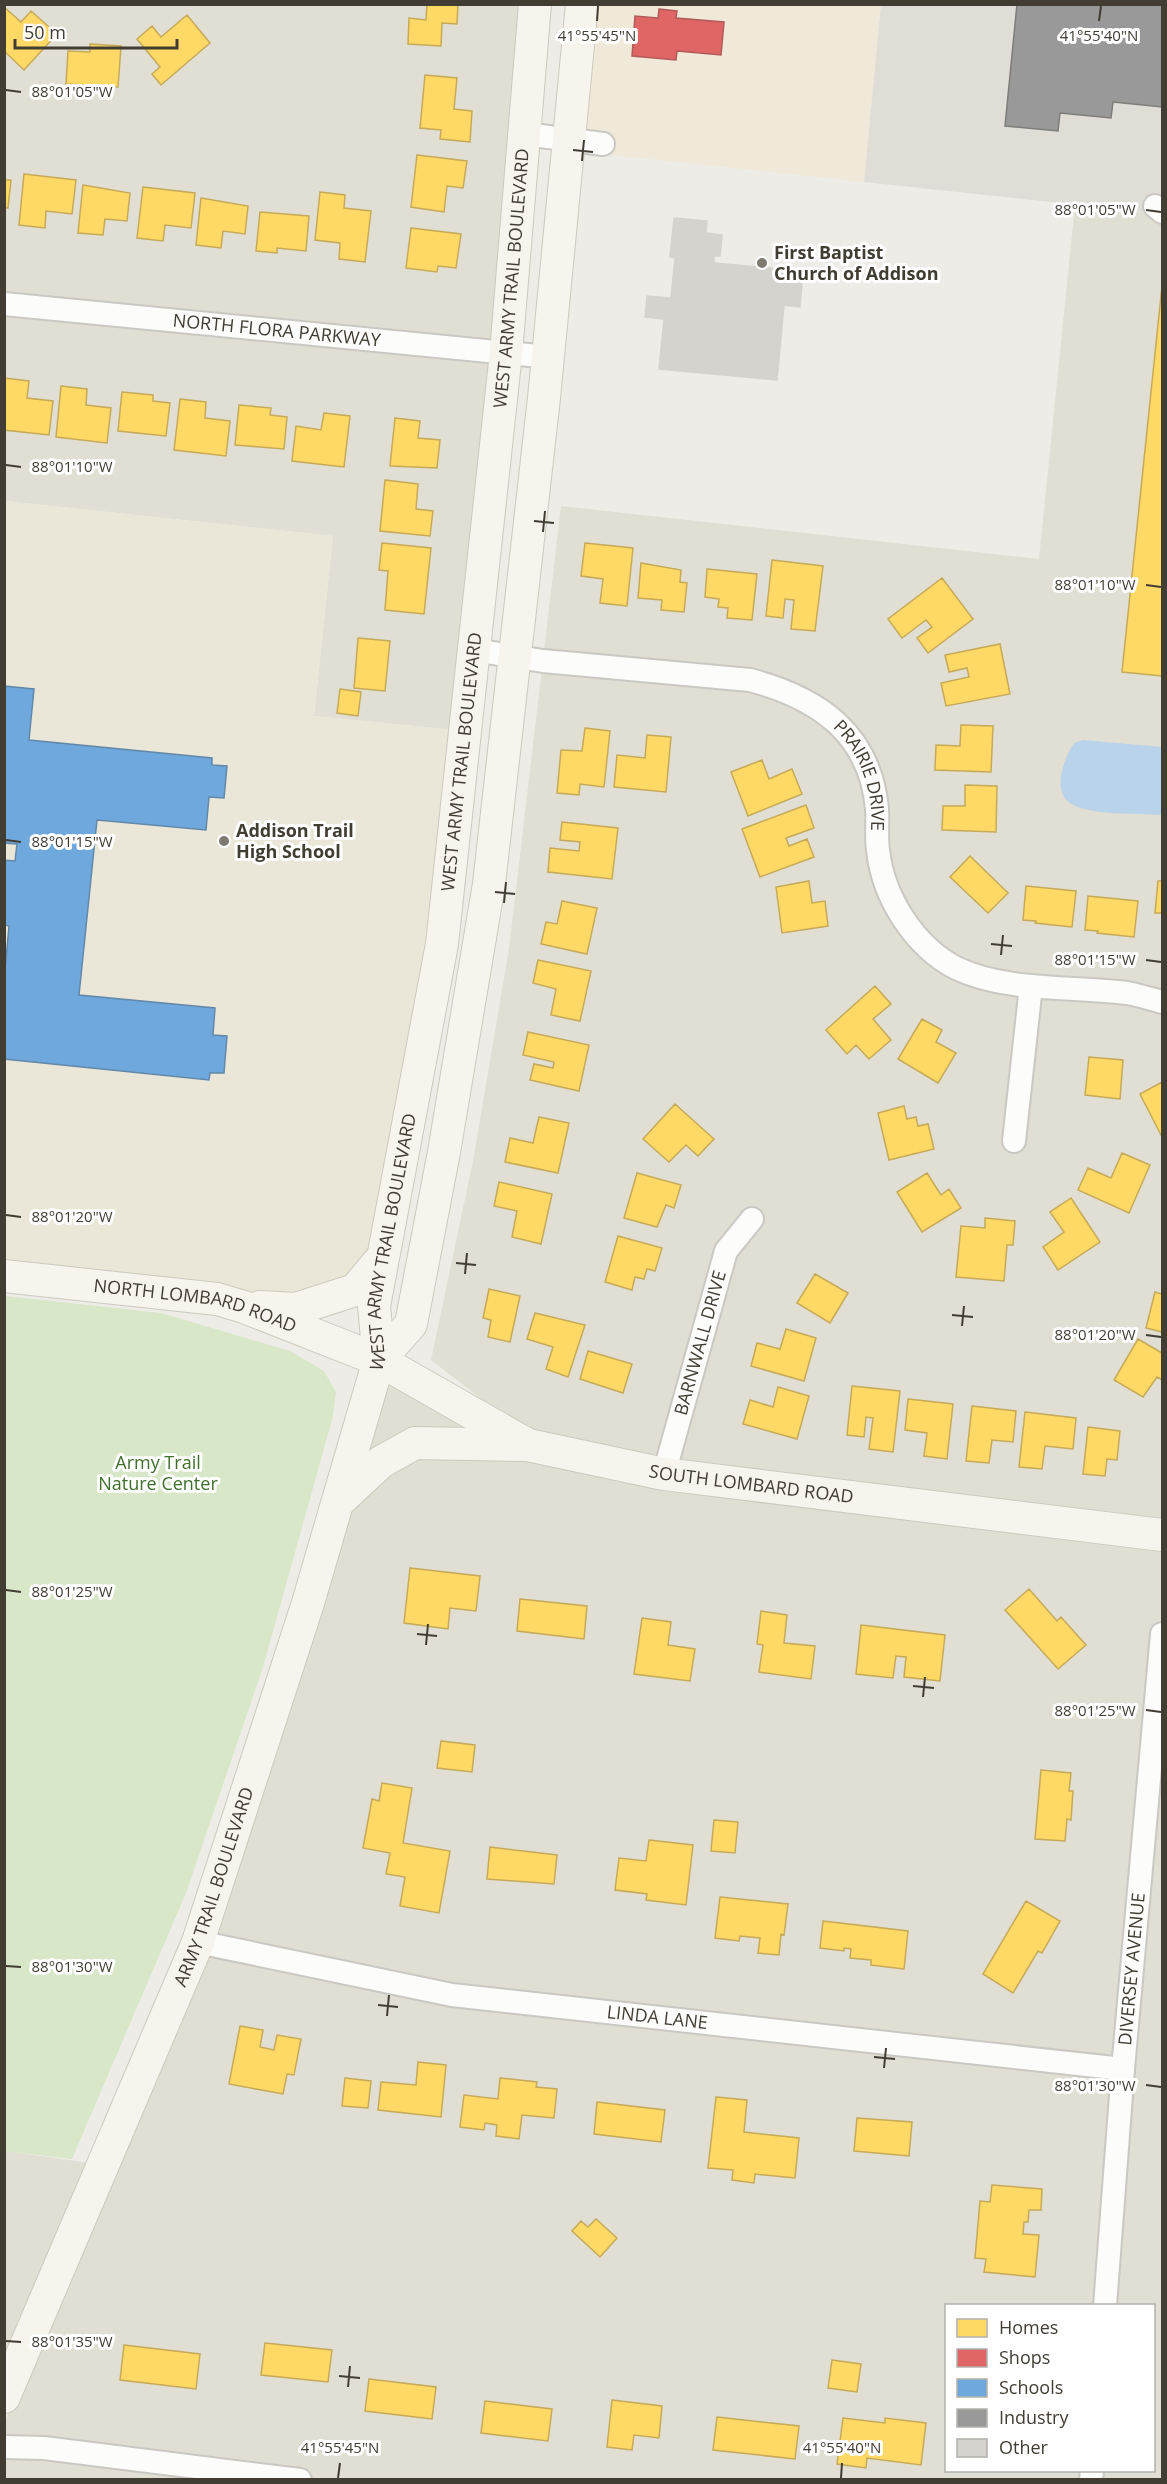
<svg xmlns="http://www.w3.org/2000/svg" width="1167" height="2484" viewBox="0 0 1167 2484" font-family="'Open Sans',sans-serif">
<rect width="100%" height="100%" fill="#edece6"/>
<path fill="#e1ded3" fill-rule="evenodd" d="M5 5H526L455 730 314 716 333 536 5 501Z
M1075 205 1162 214V1524L657 1464 529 1436 431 1360 473 1161 509 949 561 506 1039 559Z
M384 1379 521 1456 1162 1546V2479L5 2480V2421L219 1931ZM946 2306H1154V2470H946Z
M5 2151 90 2163 5 2362Z"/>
<path fill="#f0e9d9" d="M588 5H881L864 182 574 151Z"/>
<path fill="#e0ddd7" d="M881 5H1162V214L864 182Z"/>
<path fill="#ebe7d8" d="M5 501 333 536 314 716 455 730 431 951 374 1252 353 1279 305 1294 257 1296 209 1283 5 1260Z"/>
<path fill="#d8e7c7" d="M5 1296 161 1313 290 1351 324 1371 336 1392 333 1416 263 1667 186 1893 72 2159 5 2151Z"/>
<path fill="#b8d3ea" d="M1083 740 1162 747V815C1139 813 1089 816 1070 803 1051 790 1065 757 1074 743Z"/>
<path fill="#ffd966" stroke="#c6aa57" stroke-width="1.5" d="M427 4H458L457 24 442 23 441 46 408 44 409 18 426 20Z
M4 7 21 22 31 11 57 34 24 70 4 51Z
M187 15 210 43 161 85 152 74 160 67 137 39 152 26 161 37Z
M90 44 121 46 118 87 66 84 68 51 90 52Z
M425 75 457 78 454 109 472 111 470 142 440 139 441 130 420 128Z
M417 155 467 161 463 188 447 186 444 212 411 207Z
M24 174 76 180 72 214 46 211 45 228 19 225Z
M4 180H11L8 208H4Z
M83 185 130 193 127 221 105 219 103 235 78 233Z
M143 187 195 193 191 228 165 225 163 241 137 238Z
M320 192 345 195 344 208 371 211 365 262 339 259 340 243 315 240Z
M201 198 248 206 245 234 223 231 221 248 196 245Z
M260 212 309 216 306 251 277 248V253L256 251Z
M411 228 461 234 456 268 438 266 437 272 406 268Z
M1162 286V676L1122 672Z
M4 378 29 381 27 398 53 401 49 435 4 430Z
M61 386 87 389 86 405 111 408 107 443 56 437Z
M122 392 153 395V401L170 403 166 436 118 431Z
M180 399 206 402 205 418 230 421 226 456 174 450Z
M239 405 271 408 270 415 287 417 284 449 235 445Z
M324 413 350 416 344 467 292 461 296 426 321 430Z
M395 418 420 421 418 438 440 440 437 468 390 466Z
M385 480 418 484 416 509 433 511 430 536 380 531Z
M382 543 431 548 424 614 385 610 388 571 379 570Z
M585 543 633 548 627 606 600 603 603 579 581 576Z
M772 560 823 566 815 631 791 629 794 600 785 599 783 618 766 616Z
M641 563 681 570 680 582 687 583 684 612 661 610 662 600 638 598Z
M707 569 757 574 752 620 727 618 728 608 718 607 719 599 705 597Z
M942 578 973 619 928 653 917 638 932 627 926 620 902 638 888 619Z
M358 638 390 641 385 691 354 688Z
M1000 644 1010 694 946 706 941 683 969 677 967 668 949 672 945 655Z
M340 689 361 692 358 716 337 713Z
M961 725 993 726 991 772 935 770 936 745 960 746Z
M585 728 610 731 604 787 580 784 579 795 557 793 561 750 582 751Z
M647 735 671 737 666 792 614 787 617 755 645 758Z
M762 760 769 779 792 769 802 794 748 816 731 772Z
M965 785 997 786 996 832 942 830 943 806H965Z
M806 805 814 828 786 838 789 846 807 839 814 857 760 877 742 829Z
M562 822 618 828 612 879 548 872 550 848 579 851 580 842 560 840Z
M970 856 1008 893 988 913 950 877Z
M809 881 812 903 825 901 828 926 782 933 776 887Z
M1158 881H1162V913H1155Z
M1026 886 1076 891 1072 927 1035 923 1036 921 1023 920Z
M1088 896 1138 901 1134 937 1097 933 1098 931 1085 930Z
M562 901 597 908 587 954 541 944 546 922 557 924Z
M538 960 591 971 580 1021 551 1015 556 989 533 983Z
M875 986 891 1004 873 1019 891 1040 869 1059 856 1045 847 1054 826 1030Z
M922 1019 942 1030 936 1042 956 1053 938 1083 898 1059Z
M528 1032 589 1045 579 1091 530 1080 534 1064 553 1068 554 1062 523 1055Z
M1089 1057 1123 1060 1120 1099 1085 1095Z
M1162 1082V1137L1140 1094Z
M675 1104 714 1139 698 1156 686 1145 669 1162 643 1139Z
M904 1106 907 1119 916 1117 918 1126 928 1124 934 1149 889 1160 878 1113Z
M539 1117 569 1123 558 1173 505 1162 510 1138 533 1143Z
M1122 1153 1150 1165 1129 1213 1078 1190 1088 1168 1111 1178Z
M637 1173 681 1185 674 1208 666 1205 657 1227 624 1218Z
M927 1173 941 1195 949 1189 961 1208 922 1232 897 1192Z
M499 1182 552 1194 541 1244 512 1237 517 1211 494 1206Z
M1071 1198 1100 1242 1058 1270 1043 1247 1064 1232 1050 1212Z
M985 1218 1015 1221 1013 1245H1007L1004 1281 956 1277 961 1226 985 1228Z
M618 1236 662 1248 655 1271 647 1269 644 1279 635 1277 632 1290 605 1282Z
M815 1274 848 1293 830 1323 797 1303Z
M489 1289 520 1296 510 1342 488 1337 491 1320 483 1318Z
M1155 1292 1162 1294V1332L1146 1328Z
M535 1313 585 1325 568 1377 546 1369 553 1347 527 1339Z
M786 1329 816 1338 804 1381 751 1366 757 1343 780 1349Z
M1138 1339 1162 1353V1380L1157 1377 1143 1397 1114 1380Z
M588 1351 632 1364 623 1393 580 1379Z
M852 1386 900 1391 893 1452 869 1449 873 1418 866 1417 864 1437 847 1435Z
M778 1387 809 1396 797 1439 743 1424 750 1400 773 1407Z
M908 1399 953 1404 947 1459 924 1456 927 1433 905 1430Z
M972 1406 1016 1411 1013 1442 992 1440 989 1463 966 1461Z
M1025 1412 1076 1418 1073 1449 1045 1446 1042 1469 1019 1467Z
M1088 1427 1120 1431 1117 1460 1107 1459 1105 1476 1083 1474Z
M410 1568 480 1576 476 1611 450 1608 448 1629 404 1623Z
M1029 1589 1057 1621 1061 1617 1086 1645 1058 1669 1005 1610Z
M520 1599 587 1606 584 1639 517 1631Z
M761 1611 787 1615 784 1643 815 1646 811 1679 759 1672 763 1645 757 1644Z
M642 1618 671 1622 668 1645 695 1649 690 1681 634 1674Z
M861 1625 945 1635 940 1681 904 1677 906 1657 896 1656 893 1678 856 1674Z
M441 1741 475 1745 472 1772 437 1768Z
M1041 1770 1071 1773 1069 1791H1073L1071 1820 1067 1819 1065 1841 1035 1839Z
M382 1783 412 1788 403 1843 450 1851 439 1913 400 1906 405 1877 386 1874 390 1853 363 1848 372 1799 379 1801Z
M714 1820 738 1822 735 1853 711 1851Z
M649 1840 693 1845 686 1905 646 1900 647 1894 615 1890 619 1858 646 1861Z
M490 1847 557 1855 554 1884 487 1879Z
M720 1897 788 1904 784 1935 781 1934 779 1955 758 1953 760 1938 740 1936 739 1941 715 1938Z
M1026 1901 1060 1921 1042 1953 1038 1951 1013 1993 983 1974Z
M823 1921 908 1931 904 1969 871 1965V1960L850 1958 851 1949 844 1948V1951L820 1948Z
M240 2026 263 2030 260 2047 274 2050 277 2035 301 2039 294 2075 287 2074 283 2094 229 2084Z
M418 2062 446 2065 441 2117 378 2110 381 2082 416 2085Z
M345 2078 371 2081 368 2108 342 2106Z
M500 2078 537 2082 536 2087 557 2089 554 2118 522 2115 519 2139 496 2136 497 2125 485 2123 484 2130 460 2127 464 2095 498 2099Z
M716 2097 747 2100 744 2132 799 2138 795 2178 755 2174 754 2183 732 2180 733 2170 708 2168Z
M597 2102 665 2110 661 2142 594 2134Z
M857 2118 912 2122 909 2156 854 2151Z
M992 2185 1042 2189 1041 2210H1029L1028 2222H1024L1023 2234 1039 2235 1035 2277 984 2272 986 2259 975 2258 980 2201 990 2202Z
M596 2219 617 2238 600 2257 572 2231 581 2221 588 2227Z
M265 2343 332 2350 328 2382 261 2375Z
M124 2345 200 2354 196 2389 120 2380Z
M832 2360 861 2364 857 2392 828 2388Z
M369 2379 436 2387 432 2419 365 2411Z
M612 2400 662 2406 659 2438 634 2435 632 2450 607 2447Z
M485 2401 552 2409 548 2441 481 2433Z
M717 2417 799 2426 795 2459 713 2450Z
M843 2418 885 2423V2418L926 2423 921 2465 867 2458 866 2468 837 2464Z"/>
<path fill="#e06666" stroke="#b15a57" stroke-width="1.5" d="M659 9 677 11 676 18 724 22 721 55 677 51 676 60 632 56 635 16 658 18Z"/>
<path fill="#6fa8dc" stroke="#6288a9" stroke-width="1.5" d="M4 686 34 689 29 740 212 758V765L227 766 224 798 209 797 206 830 97 820 79 995 215 1008 213 1035 227 1036 224 1073H210L209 1080 4 1059V980L9 926 4 925V860L15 861 17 844 4 843Z"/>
<path fill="#999" stroke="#7f7d7a" stroke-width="1.5" d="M1017 4H1162V107L1113 102 1111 118 1060 113 1058 131 1005 126Z"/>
<path fill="#d5d3cd" stroke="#d5d3cc" stroke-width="1.5" d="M674 218 707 221 706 233 722 235 720 256H714V263L803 271 800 307 784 305 777 380 659 369 664 319 645 317 647 296 671 298 675 258 670 257Z"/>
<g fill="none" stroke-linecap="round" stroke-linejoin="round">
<defs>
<g id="street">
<path d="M525 134 603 144"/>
<path d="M1155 206 1162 212"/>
<path id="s1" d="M4 304 549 357"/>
<path id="s2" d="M474 650 543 661 750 680C818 698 870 733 877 809 878 823 876 837 878 850 883 897 914 946 956 968 1006 992 1073 986 1127 993 1139 995 1151 999 1162 1002"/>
<path d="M1014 1141 1031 986"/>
<path id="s3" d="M664 1474 726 1251 752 1219"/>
<path id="s4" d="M198 1942 452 1995 1123 2069"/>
<path id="s5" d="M1105 2306 1123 2069 1162 1634"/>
<path d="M4 2447 44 2448 300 2480"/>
<path d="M1091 2480 1092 2470"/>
</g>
<g id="secondary">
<path id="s6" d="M4 1276 217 1299 244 1307 379 1360 528 1445 664 1474 1162 1535"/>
<path d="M260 1307 296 1309 355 1290 382 1258"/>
<path d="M379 1360 411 1324 444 1152 489 884 544 398 582 4"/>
<path d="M338 1502 381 1462 415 1443 525 1445"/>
<path id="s7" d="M4 2397 198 1942 308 1603 379 1360 374 1306 442 944 506 353 535 4"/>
</g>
</defs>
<use href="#street" stroke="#c9c8c2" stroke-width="26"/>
<use href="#secondary" stroke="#ccc9be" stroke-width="34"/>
<use href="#street" stroke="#fcfcfb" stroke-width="22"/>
<use href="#secondary" stroke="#f6f4ed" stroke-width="32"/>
</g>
<path fill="none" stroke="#423d33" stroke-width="2" d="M597 21 598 6M1099 21 1101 6M6 90 21 92M573 150 593 152M582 161 584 140M1146 210 1161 212M6 465 21 467M534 521 554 523M543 532 545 511M1146 585 1161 587M6 840 21 842M495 892 515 894M504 903 506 882M991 944 1012 946M1001 955 1003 935M1146 960 1161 962M6 1215 21 1217M456 1263 476 1265M465 1274 467 1253M952 1315 973 1317M962 1326 964 1306M1146 1335 1161 1337M6 1590 21 1592M417 1634 437 1636M426 1645 428 1624M913 1686 934 1688M923 1697 925 1677M1146 1710 1161 1712M6 1966 21 1967M378 2005 398 2007M387 2016 389 1995M874 2057 895 2059M884 2068 886 2048M1146 2085 1161 2087M6 2341 21 2342M339 2376 360 2378M348 2387 350 2366M338 2478 340 2463M841 2478 842 2463"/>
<g fill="#7e7a72" stroke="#fff" stroke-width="2">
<circle cx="762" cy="263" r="6"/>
<circle cx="224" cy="841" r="6"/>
</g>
<g text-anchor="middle" stroke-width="6" stroke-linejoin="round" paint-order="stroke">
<g font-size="18" font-weight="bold" fill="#423d33" stroke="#fff" text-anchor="start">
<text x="774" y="259">First Baptist<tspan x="774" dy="21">Church of Addison</tspan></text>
<text x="236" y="837">Addison Trail<tspan x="236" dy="21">High School</tspan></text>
</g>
<g font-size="18" fill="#423d33" stroke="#fff">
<text dy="6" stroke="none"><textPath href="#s7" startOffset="2196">WEST ARMY TRAIL BOULEVARD</textPath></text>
<text dy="6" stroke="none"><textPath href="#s1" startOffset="274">NORTH FLORA PARKWAY</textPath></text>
<text dy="6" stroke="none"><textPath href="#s7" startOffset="1710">WEST ARMY TRAIL BOULEVARD</textPath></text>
<text dy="6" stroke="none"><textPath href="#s2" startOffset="435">PRAIRIE DRIVE</textPath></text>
<text dy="6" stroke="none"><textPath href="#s7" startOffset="1224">WEST ARMY TRAIL BOULEVARD</textPath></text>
<text dy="6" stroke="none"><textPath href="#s6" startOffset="194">NORTH LOMBARD ROAD</textPath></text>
<text dy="6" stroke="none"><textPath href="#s3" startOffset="136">BARNWALL DRIVE</textPath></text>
<text dy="6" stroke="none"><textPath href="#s6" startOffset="786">SOUTH LOMBARD ROAD</textPath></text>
<text dy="6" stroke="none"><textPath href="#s7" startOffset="552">ARMY TRAIL BOULEVARD</textPath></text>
<text dy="6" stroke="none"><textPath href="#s5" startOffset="338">DIVERSEY AVENUE</textPath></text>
<text dy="6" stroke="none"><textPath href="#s4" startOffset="466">LINDA LANE</textPath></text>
</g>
<g font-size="18" fill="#40702b" stroke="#fff">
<text x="158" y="1469">Army Trail<tspan x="158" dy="21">Nature Center</tspan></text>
</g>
</g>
<g font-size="15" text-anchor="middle" fill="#423d33" stroke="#fff" stroke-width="6" stroke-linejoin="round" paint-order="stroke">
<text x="597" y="41">41°55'45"N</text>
<text x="1099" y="41">41°55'40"N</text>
<text x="72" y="97">88°01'05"W</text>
<text x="1095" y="215">88°01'05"W</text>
<text x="72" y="472">88°01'10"W</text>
<text x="1095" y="590">88°01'10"W</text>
<text x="72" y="847">88°01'15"W</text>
<text x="1095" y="965">88°01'15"W</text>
<text x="72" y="1222">88°01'20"W</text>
<text x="1095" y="1340">88°01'20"W</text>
<text x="72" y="1597">88°01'25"W</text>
<text x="1095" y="1716">88°01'25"W</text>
<text x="72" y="1972">88°01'30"W</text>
<text x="1095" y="2091">88°01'30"W</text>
<text x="72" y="2347">88°01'35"W</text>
<text x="340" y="2453">41°55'45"N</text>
<text x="842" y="2453">41°55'40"N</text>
</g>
<rect width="1167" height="2484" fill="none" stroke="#423d33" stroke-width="12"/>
<rect x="945" y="2304" width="210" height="168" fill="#ffffff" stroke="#b3b1ad" stroke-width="1.5"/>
<rect x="957" y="2319" width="30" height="18" fill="#ffd966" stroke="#b3b1ad" stroke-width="1.5"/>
<text x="999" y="2334" font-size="18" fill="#423d33">Homes</text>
<rect x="957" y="2349" width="30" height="18" fill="#e06666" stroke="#b3b1ad" stroke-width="1.5"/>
<text x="999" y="2364" font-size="18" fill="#423d33">Shops</text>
<rect x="957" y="2379" width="30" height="18" fill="#6fa8dc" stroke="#b3b1ad" stroke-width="1.5"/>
<text x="999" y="2394" font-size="18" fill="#423d33">Schools</text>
<rect x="957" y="2409" width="30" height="18" fill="#999999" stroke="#b3b1ad" stroke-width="1.5"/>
<text x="999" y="2424" font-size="18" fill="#423d33">Industry</text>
<rect x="957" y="2439" width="30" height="18" fill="#d5d3cd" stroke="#b3b1ad" stroke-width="1.5"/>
<text x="999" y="2454" font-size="18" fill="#423d33">Other</text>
<path d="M15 39v9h162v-9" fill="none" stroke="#423d33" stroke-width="3"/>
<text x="24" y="39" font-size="18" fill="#423d33" stroke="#ffffff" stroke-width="4.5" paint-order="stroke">50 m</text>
</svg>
